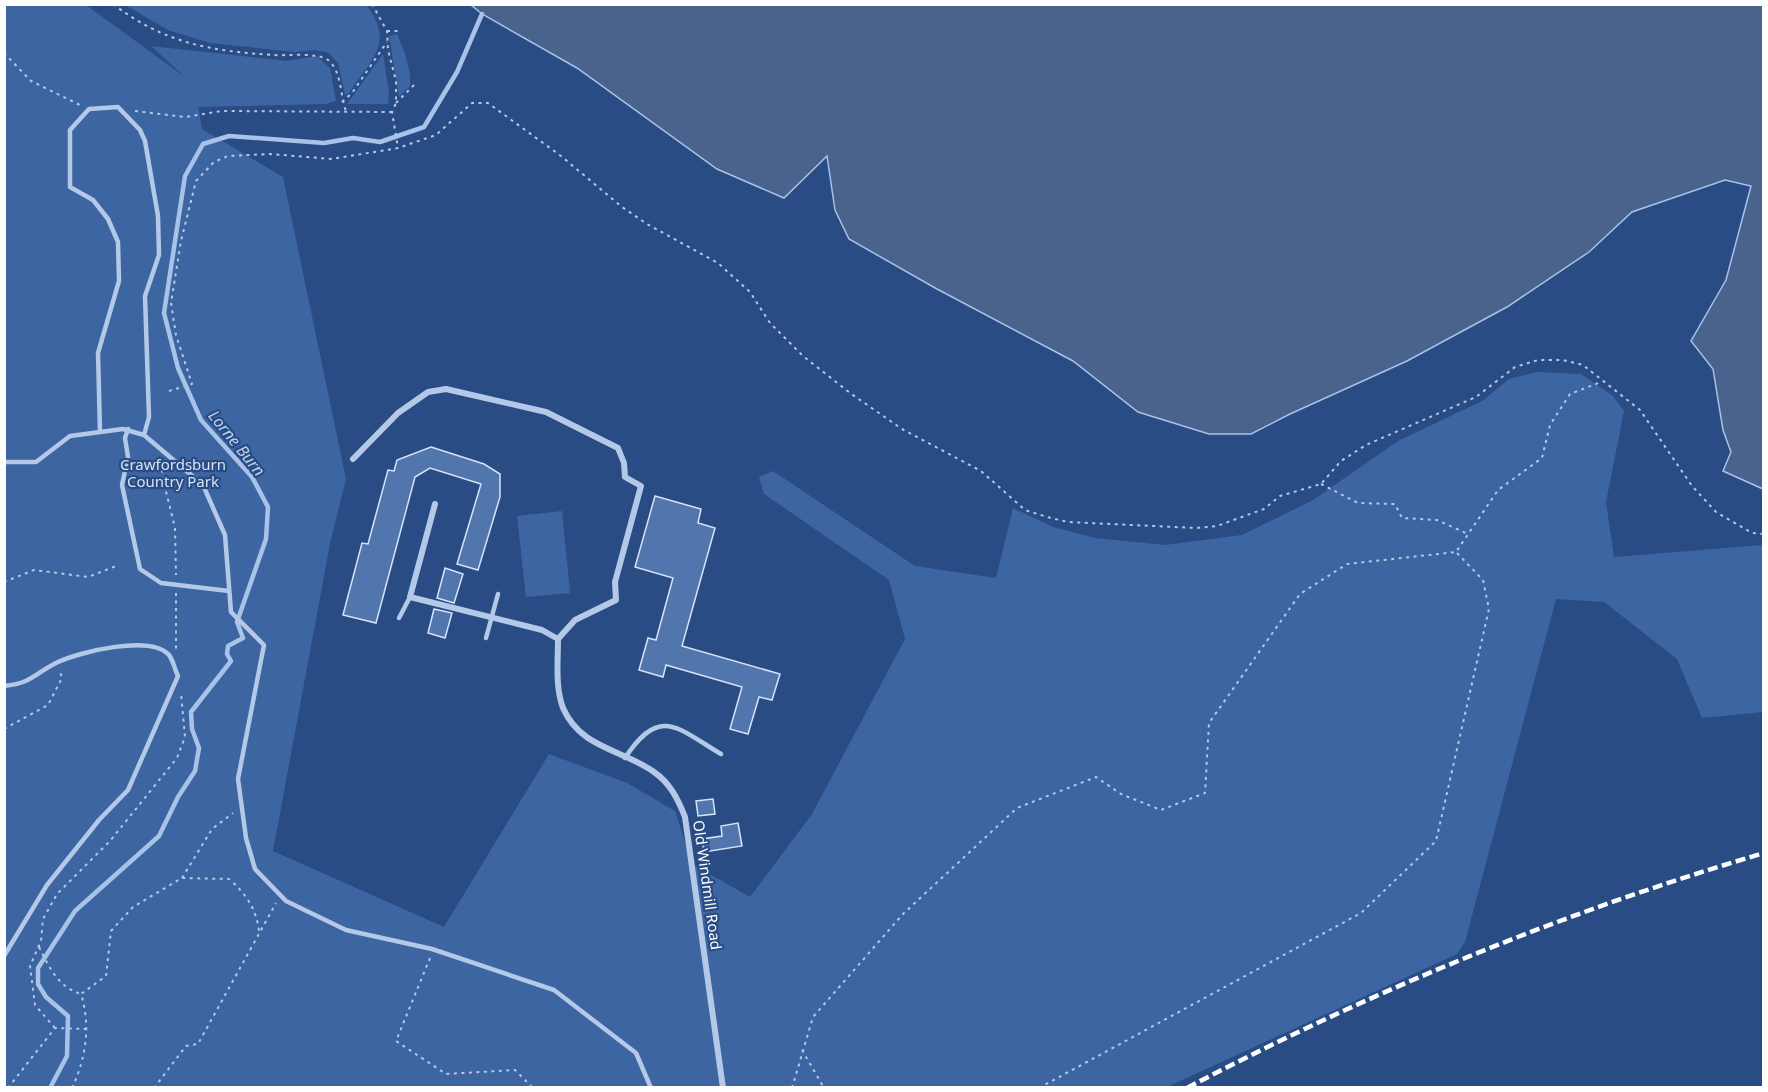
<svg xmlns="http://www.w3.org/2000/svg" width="1768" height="1092" font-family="'Noto Sans',sans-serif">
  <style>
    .green { fill: #3d65a2 }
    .water { fill: #4a638c; stroke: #a8c2e8; stroke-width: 1.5 }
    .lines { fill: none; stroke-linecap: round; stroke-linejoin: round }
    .stream { stroke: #a8c2e8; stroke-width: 4.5 }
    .building { fill: #5175ad; stroke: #d7e3f6; stroke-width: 1.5 }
    .path { stroke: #b4c8e7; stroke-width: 2; stroke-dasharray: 3 4.5; stroke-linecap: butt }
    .lane { stroke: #b4c8e7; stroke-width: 4.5 }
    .street { stroke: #b4c8e7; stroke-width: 6 }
    .rail { stroke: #fff; stroke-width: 4.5; stroke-dasharray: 10 4.5; stroke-linecap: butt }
    .labels { text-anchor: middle; stroke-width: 4.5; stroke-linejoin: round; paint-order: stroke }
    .park-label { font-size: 15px; fill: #d7e3f6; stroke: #294c85 }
    .street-label { font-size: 15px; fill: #fff; stroke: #294c85 }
    .water-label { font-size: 16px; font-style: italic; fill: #bfd2ef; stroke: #294c85 }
  </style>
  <rect width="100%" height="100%" fill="#294c85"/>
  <path class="green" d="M 5,5 L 86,5 L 185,77 L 151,46 L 287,61 L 317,56 L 330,68 L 336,101 L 326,104 L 199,107 L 198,104 L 202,129 L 283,177 L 346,479 L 330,544 L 273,851 L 444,927 L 549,754 L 627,783 L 675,811 L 692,864 L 750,897 L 812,814 L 905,639 L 889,580 L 764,494 L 759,477 L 773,471 L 915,566 L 996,578 L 1013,508 L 1053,527 L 1095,538 L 1165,545 L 1242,535 L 1313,500 L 1398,441 L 1482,401 L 1509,379 L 1537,372 L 1581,374 L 1613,396 L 1624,411 L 1606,502 L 1614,557 L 1763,545 L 1763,712 L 1702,718 L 1677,659 L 1604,602 L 1556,599 L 1465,942 L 1457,954 L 1167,1087 L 5,1088 Z
    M 125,5 L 366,5 C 396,43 371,59 349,93 L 345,95 L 338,63 L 329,53 L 315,50 L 295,52 L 210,43 L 168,30 Z
    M 397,34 L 405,53 L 410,74 L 410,86 L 399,97 L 389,36 Z
    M 383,54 L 389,93 L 388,104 L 347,104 Z
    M 562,511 L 570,593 L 526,597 L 517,516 Z"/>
  <path class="water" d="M 471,5 L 1763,5 L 1763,489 L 1723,471 L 1731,452 L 1723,430 L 1713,369 L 1691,341 L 1726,280 L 1751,186 L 1725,180 L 1632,212 L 1589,252 L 1507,307 L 1407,361 L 1290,414 L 1251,434 L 1209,434 L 1138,412 L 1073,361 L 937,289 L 849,239 L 835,210 L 827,156 L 784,198 L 717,169 L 577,68 L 482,14 Z"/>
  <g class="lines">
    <path class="stream" d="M 50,1088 L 67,1056 L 68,1016 L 46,997 L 38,984 L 38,968 L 75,911 L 159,836 L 178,797 L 195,771 L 199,748 L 192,729 L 191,712 L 231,661 L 227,654 L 228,646 L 243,638 L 237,622 L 266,539 L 268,507 L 252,477 L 201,420 L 178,368 L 164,313 L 185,176 L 203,144 L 229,136 L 324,143 L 353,138 L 380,142 L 424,127 L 457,72 L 482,14"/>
  </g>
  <path class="building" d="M 431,447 L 484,464 L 500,474 L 500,497 L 478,570 L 457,564 L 481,484 L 430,468 L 415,477 L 376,623 L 343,615 L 362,543 L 368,544 L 388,470 L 394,471 L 397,460 Z
    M 655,496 L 701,509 L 698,523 L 715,528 L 682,646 L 780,674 L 772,700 L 759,697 L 748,734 L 730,729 L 742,687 L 666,665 L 663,677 L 639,670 L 648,638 L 656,640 L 673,578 L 635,567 Z
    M 445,568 L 463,574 L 454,603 L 437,598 Z
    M 434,609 L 452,613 L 445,638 L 428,633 Z
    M 713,799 L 715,814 L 698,816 L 696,801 Z
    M 738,823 L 742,846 L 704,852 L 702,839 L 722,836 L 721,826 Z"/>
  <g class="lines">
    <path class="path" d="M 113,4 C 164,43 210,51 273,55 C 287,56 317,52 328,60 C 342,71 340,96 346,111
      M 372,4 L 387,31 L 388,50 L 396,81 L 396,103 L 392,112 L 398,148
      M 387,31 L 398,31
      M 4,53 L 31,81 L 80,105
      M 342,102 L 352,93 L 387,42
      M 396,103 L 417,82
      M 135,111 L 185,117 L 222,111 L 392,112
      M 169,391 L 192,384 L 176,335 L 171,303 L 181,241 L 196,181 L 214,162 L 228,156 L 270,154 L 332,159 L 398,148 L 436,135 L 472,103 L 488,103 L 561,156 L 622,207 L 647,224 L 718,263 L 750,292 L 770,323 L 803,356 L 850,393 L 902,429 L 981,471 L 1025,510 L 1047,517 L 1068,522 L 1196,528 L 1217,526 L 1264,509 L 1280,496 L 1321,484 L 1341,461 L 1366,445 L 1476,397 L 1515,367 L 1538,360 L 1563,360 L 1583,365 L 1640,410 L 1692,486 L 1716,512 L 1752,533 L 1764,534
      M 162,462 L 162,475 L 175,528 L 176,575
      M 1321,484 L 1358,503 L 1395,504 L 1402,518 L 1437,520 L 1468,534
      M 4,582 L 34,570 L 88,577 L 116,566
      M 176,593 L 176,650
      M 4,729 L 48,705 L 62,678 L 60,671
      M 182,878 L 212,829 L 233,813
      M 39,947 C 49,967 58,987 81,994
      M 430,958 L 396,1041 L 446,1074 L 515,1070 L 533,1088
      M 55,1028 L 35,1005 L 30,966 L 41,941 L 43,919 L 57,894 L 110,841 L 177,758 L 185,737 L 181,693
      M 802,1050 L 824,1088
      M 8,1088 L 55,1028 L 87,1029
      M 72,1088 C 86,1058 91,1026 81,994 L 106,976 L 111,931 L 133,907 L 182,878 L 229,879 C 246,894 256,908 259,931
      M 154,1088 L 186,1046 L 198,1044 L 276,903
      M 792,1088 L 813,1017 L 903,914 L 1017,808 L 1096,777 L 1121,794 L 1161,810 L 1205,793 L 1209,723 L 1300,594 L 1347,564 L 1456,552 L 1498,490 L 1542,458 L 1550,425 L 1570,394 L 1601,382
      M 1039,1088 L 1361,913 L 1436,841 L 1489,609 L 1483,580 L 1456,552"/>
    <path class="lane" d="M 128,429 L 125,438 L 128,457 L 122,485 L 140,569 L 161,583 L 229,591
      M 100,432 L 98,353 L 119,281 L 118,242 L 108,219 L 93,200 L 70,187 L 70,130 L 89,109 L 118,107 L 140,130 L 145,141 L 158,216 L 159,255 L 145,296 L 149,417 L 144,435
      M 4,462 L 36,462 L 70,436 L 123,429 L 144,435 L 203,485 L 225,535 L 231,612 L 264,645 L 238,779 L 246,838 L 255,869 L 286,901 L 346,930 L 432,949 L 554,990 L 636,1053 L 651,1088
      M 399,618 L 410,597
      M 486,638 L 498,594
      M 4,686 C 33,683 35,673 58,662 C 80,652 151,634 169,655 C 173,660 175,670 178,676 L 128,790 L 99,820 L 47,885 L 4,956
      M 625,758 C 660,705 677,728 721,754"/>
    <path class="street" d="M 353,459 L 398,413 L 428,392 L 446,389 L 546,412 L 618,448 L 624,463 L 625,477 L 641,486 L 615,582 L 616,600 L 575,620 L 558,639 C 558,661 555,687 563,708 C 581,749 622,749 654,772 C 670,783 678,799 685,817 L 723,1088
      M 435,504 L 410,597 L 542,630 L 558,639"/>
    <path class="rail" d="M 1187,1088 C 1371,991 1564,912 1764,853"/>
  </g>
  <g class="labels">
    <g class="park-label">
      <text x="173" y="470">Crawfordsburn<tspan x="173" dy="17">Country Park</tspan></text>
    </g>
    <g class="street-label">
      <text transform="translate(707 885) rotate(82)" y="5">Old Windmill Road</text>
    </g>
    <g class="water-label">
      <text transform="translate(237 443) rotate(51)" y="6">Lorne Burn</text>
    </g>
  </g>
  <rect width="1768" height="1092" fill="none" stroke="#ffffff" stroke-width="12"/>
</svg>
